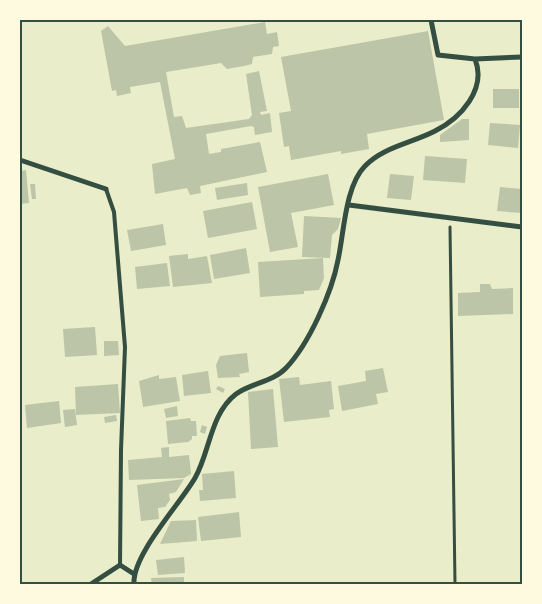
<svg xmlns="http://www.w3.org/2000/svg" width="542" height="604" font-family="'PT Sans',sans-serif">
  <style>
    .building { fill: #bcc5a7 }
    .lines { fill: none; stroke-linecap: round; stroke-linejoin: round }
    .path { stroke: #344e41; stroke-width: 3 }
    .service { stroke: #344e41; stroke-width: 4 }
    .minor { stroke: #344e41; stroke-width: 5 }
    .neatline { fill: none; stroke: #344e41; stroke-width: 2 }
  </style>
  <rect width="100%" height="100%" fill="#e9edc9"/>
  <path class="building" d="M 265,22 L 267,34 L 277,32 L 279,46 L 273,47 L 272,54 L 253,57 L 252,64 L 244,66 L 227,69 L 221,63 L 166,72 L 174,117 L 182,116 L 186,128 L 249,119 L 252,115 L 246,74 L 259,71 L 267,111 L 260,112 L 261,115 L 270,113 L 272,132 L 255,135 L 254,127 L 251,126 L 206,134 L 209,154 L 221,152 L 221,149 L 260,142 L 267,172 L 200,186 L 201,193 L 190,195 L 187,188 L 155,194 L 152,164 L 175,159 L 160,82 L 130,87 L 131,93 L 117,96 L 116,90 L 112,91 L 101,31 L 108,26 L 125,46 Z
    M 428,31 L 444,120 L 367,134 L 369,149 L 341,154 L 341,151 L 291,160 L 289,146 L 284,147 L 279,113 L 291,111 L 281,57 Z
    M 493,89 L 519,89 L 519,108 L 493,108 Z
    M 462,119 L 469,119 L 469,140 L 440,142 L 440,135 Z
    M 490,123 L 520,125 L 518,148 L 488,145 Z
    M 425,156 L 467,159 L 465,183 L 423,180 Z
    M 26,170 L 29,203 L 20,204 L 20,171 Z
    M 328,174 L 334,205 L 291,213 L 298,247 L 270,252 L 258,187 Z
    M 390,174 L 414,176 L 411,200 L 387,198 Z
    M 247,183 L 248,195 L 217,200 L 215,188 Z
    M 30,184 L 35,184 L 36,199 L 32,199 Z
    M 500,187 L 522,189 L 522,213 L 497,211 Z
    M 252,202 L 257,229 L 208,238 L 203,211 Z
    M 304,216 L 341,218 L 338,229 L 332,235 L 330,258 L 302,257 Z
    M 163,224 L 166,245 L 131,251 L 127,230 Z
    M 246,248 L 250,273 L 214,279 L 210,255 Z
    M 188,254 L 188,259 L 207,256 L 212,283 L 173,287 L 169,256 Z
    M 323,258 L 324,278 L 319,290 L 304,291 L 304,294 L 260,297 L 258,262 Z
    M 167,263 L 170,286 L 137,289 L 135,267 Z
    M 480,284 L 490,284 L 492,289 L 513,288 L 513,314 L 458,316 L 458,293 L 480,292 Z
    M 95,327 L 97,355 L 65,357 L 63,329 Z
    M 104,341 L 118,341 L 119,355 L 104,356 Z
    M 247,353 L 249,372 L 239,374 L 240,377 L 218,378 L 216,365 L 220,356 Z
    M 383,368 L 388,392 L 376,394 L 378,404 L 342,411 L 338,386 L 366,381 L 365,371 Z
    M 208,371 L 211,393 L 184,396 L 182,375 Z
    M 159,375 L 159,379 L 176,377 L 180,401 L 143,407 L 139,381 Z
    M 299,377 L 300,385 L 331,381 L 334,409 L 329,410 L 330,417 L 284,422 L 279,379 Z
    M 118,384 L 120,413 L 76,415 L 75,387 Z
    M 218,386 L 225,389 L 223,393 L 216,389 Z
    M 273,389 L 278,447 L 251,449 L 248,392 Z
    M 59,401 L 61,423 L 27,428 L 25,405 Z
    M 177,406 L 178,416 L 166,418 L 164,409 Z
    M 75,409 L 77,425 L 65,427 L 63,410 Z
    M 116,415 L 117,421 L 105,423 L 104,417 Z
    M 190,418 L 191,421 L 196,421 L 197,436 L 192,436 L 192,439 L 188,442 L 168,444 L 166,421 Z
    M 202,425 L 207,427 L 205,434 L 200,432 Z
    M 169,447 L 169,457 L 189,455 L 191,474 L 184,478 L 129,480 L 128,460 L 162,457 L 161,448 Z
    M 234,471 L 236,498 L 200,501 L 199,490 L 203,490 L 202,474 Z
    M 184,479 L 176,492 L 169,494 L 170,500 L 165,507 L 158,508 L 159,519 L 141,521 L 137,485 Z
    M 239,512 L 241,537 L 201,541 L 198,517 Z
    M 196,520 L 197,541 L 160,544 L 171,521 Z
    M 184,557 L 185,573 L 158,575 L 156,560 Z
    M 184,577 L 184,584 L 152,584 L 151,578 Z"/>
  <g class="lines">
    <path class="path" d="M 450,227 L 455,584"/>
    <path class="service" d="M 106,189 L 114,212 L 125,347 L 121,450 L 120,565"/>
    <path class="minor" d="M 431,20 L 438,55 L 475,59 L 522,57
      M 20,160 L 106,189
      M 349,205 L 522,227
      M 91,584 L 120,565 L 134,574
      M 134,584 C 132,555 180,504 195,478 C 210,452 210,414 236,394 C 251,383 273,382 286,368 C 309,344 332,292 338,260 C 344,233 345,186 365,166 C 383,147 412,143 435,131 C 461,118 487,89 475,59"/>
  </g>
  <rect width="542" height="604" fill="none" stroke="#fefae0" stroke-width="42"/>
  <rect x="21" y="21" width="500" height="562" class="neatline"/>
</svg>
